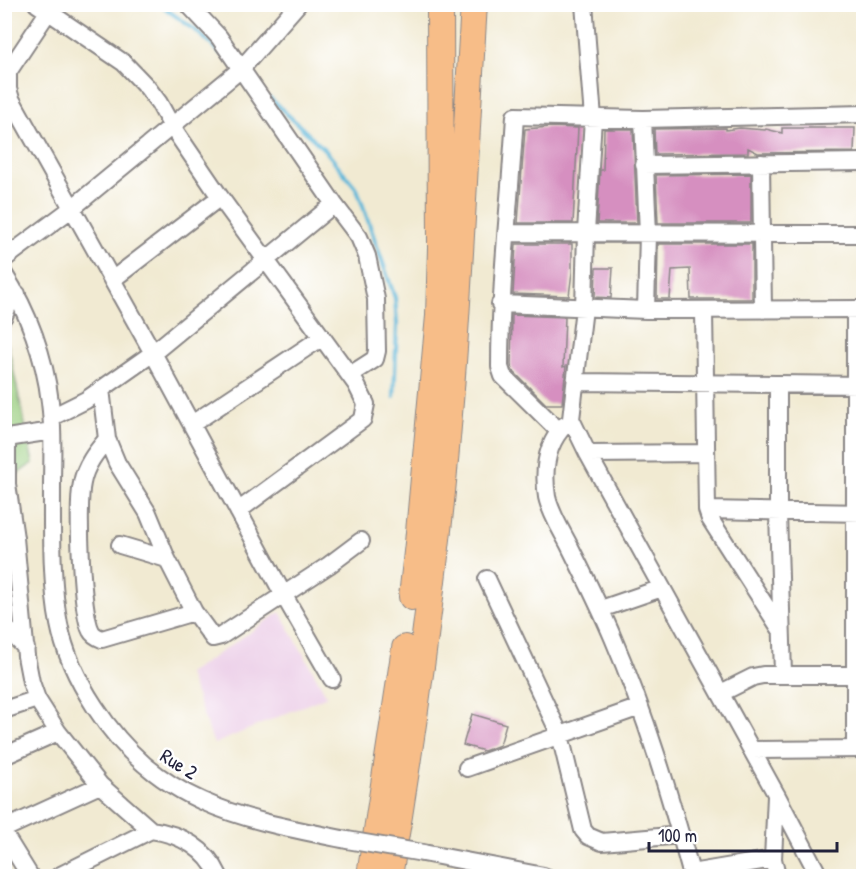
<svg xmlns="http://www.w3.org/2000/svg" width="868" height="881" font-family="'Patrick Hand',sans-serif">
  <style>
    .built { fill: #edd1e9 }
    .green { fill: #9ace7f; stroke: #5e785d; stroke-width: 1.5 }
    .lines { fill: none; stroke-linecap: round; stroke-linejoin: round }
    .stream { stroke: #5bb7d9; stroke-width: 4 }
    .building { fill: #d68fc0 }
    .minor-casing { stroke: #8a8686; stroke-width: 20 }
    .highway-casing { stroke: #8a8686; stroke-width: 28 }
    .minor { stroke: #fff; stroke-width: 16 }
    .highway { stroke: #f7bd88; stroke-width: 26 }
    .minor-bridge-casing { stroke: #8a8686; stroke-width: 20; stroke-linecap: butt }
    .minor-bridge { stroke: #fff; stroke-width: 16 }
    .labels { text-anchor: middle; stroke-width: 5; stroke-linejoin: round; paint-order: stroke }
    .street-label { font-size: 20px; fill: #22223b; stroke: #fff }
  </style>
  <rect width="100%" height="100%" fill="#fff"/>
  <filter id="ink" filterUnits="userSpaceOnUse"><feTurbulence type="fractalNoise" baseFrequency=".0167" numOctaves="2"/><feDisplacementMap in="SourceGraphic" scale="12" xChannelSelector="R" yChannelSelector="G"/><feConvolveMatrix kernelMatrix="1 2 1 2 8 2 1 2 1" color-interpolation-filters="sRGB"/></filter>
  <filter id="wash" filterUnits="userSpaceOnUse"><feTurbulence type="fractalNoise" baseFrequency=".008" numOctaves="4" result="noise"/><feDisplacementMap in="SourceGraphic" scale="24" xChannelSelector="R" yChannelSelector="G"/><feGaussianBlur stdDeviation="1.35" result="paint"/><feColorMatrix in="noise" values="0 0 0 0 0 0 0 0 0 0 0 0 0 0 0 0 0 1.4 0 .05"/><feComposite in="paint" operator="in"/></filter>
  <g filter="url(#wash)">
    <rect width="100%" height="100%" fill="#f1ead2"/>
    <path class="built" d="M 280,612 L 327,696 L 214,744 L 188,674 Z"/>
    <path class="green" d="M 5,342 L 8,345 L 33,463 L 16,475 L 5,516 Z"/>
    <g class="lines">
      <path class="stream" d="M 159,4 L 195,30 L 222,54
        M 270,98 L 325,150 L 357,189 L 395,298 L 397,324 L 394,397"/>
    </g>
    <g id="blocks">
      <path class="building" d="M 551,127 L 578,128 L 573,223 L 518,223 L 525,129 Z
        M 726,128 L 726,130 L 740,128 L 765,130 L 766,129 L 782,133 L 782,128 L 855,128 L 854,152 L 758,153 L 748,148 L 748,153 L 655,154 L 654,129 Z
        M 604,129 L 633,129 L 637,223 L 597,223 L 600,170 L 603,170 Z
        M 751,174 L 751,223 L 658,223 L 656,175 Z
        M 516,244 L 572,244 L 572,272 L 569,296 L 513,294 Z
        M 658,244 L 752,244 L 752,299 L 691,299 L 690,269 L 672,270 L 670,299 L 657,299 Z
        M 596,268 L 613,268 L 611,298 L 595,297 Z
        M 512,315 L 565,317 L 563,367 L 566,366 L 562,404 L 546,404 L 512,370 L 511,365 Z
        M 472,714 L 506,724 L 500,745 L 484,751 L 463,745 Z"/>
    </g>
  </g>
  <g filter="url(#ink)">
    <use href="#blocks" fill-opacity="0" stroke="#8a8686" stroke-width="1.5"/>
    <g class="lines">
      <defs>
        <path id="minor" d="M 37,4 L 124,63 L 147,87 L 159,103 L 171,125 L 220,197 L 356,384 L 366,404 L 363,419 L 238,511
          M 188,4 L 219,37 L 334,204 L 359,237 L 367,256 L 376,299 L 377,351 L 375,359 L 350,375
          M 584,4 L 593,118 L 586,232 L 584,308 L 571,419 L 588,454 L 776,794 L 819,876
          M 4,69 L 8,72 L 8,89 L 11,99 L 153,353 L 283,594 L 332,679
          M 8,72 L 48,12
          M 643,119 L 648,234 L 646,310
          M 761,163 L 763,310
          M 644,165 L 864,162
          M 507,233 L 864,234
          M 4,259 L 71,209 L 241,69 L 298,4
          M 4,274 C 28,311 45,358 50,402 C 54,430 52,459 52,488 C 52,529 51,584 59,624 C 65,655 78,681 95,707 C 158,805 242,819 347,840
          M 112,280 L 220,197
          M 500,304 L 646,310 L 864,309
          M 855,309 L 855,749
          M 704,311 L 707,510 L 710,519 L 781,630
          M 4,316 L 8,306 L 17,294
          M 576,382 L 864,385
          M 778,384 L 778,513 L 783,674
          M 101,389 L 107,439 L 117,463 L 148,513 L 167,559 L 194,612 L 213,638 L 221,636 L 329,565 L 361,541
          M 52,417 L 86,400 L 153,353 L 334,204
          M 192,424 L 321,338
          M 565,425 C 546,444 543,471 547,497 C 551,515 562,531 570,547 C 585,577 600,607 613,638 C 646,715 670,796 692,876
          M 559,431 L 503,376 L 500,367 C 500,283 510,200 515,116 L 643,119 L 864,114
          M 107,439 C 96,452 85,466 82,483 C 77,505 81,613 91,631 C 93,635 97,637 102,639 L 194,612
          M 588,454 L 706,453
          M 707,510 L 864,513
          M 120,545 L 167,559
          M 487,579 L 560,735 L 583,830 L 588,836 L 602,842 L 681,835
          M 601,609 L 662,588
          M 4,626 L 26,648
          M 721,693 L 753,677 L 763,675 L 864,675
          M 37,699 L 31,682 L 26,656 L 15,538 L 7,484 L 7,438 L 52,431
          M 4,710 L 37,699 L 58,732
          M 752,750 L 864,749
          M 4,756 L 58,732 L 100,785 L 151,830
          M 467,768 L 640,707
          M 4,829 L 100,785
          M 4,834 L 30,876
          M 423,853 L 544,876
          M 773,859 L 777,876
          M 691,873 L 773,859 L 776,796
          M 59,876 L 151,830 C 181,834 207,849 219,876"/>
        <path id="highway" d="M 412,597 L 418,543 L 439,316 L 441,248 L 440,4
          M 370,876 L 405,648
          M 389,876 C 408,765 424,652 437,539 C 457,362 463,183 474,4"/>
      </defs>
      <use href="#minor" class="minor-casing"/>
      <use href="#highway" class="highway-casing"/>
      <use href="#minor" class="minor"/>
      <use href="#highway" class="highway"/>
      <defs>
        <path id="minor-bridge" d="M 347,840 L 423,853"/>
      </defs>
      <use href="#minor-bridge" class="minor-bridge-casing"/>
      <use href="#minor-bridge" class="minor-bridge"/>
    </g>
  </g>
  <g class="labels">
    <g class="street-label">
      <text transform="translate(179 764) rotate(32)" y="7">Rue 2</text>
    </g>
  </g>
  <rect width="868" height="881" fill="none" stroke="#fff" stroke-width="24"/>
  <path d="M649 842v9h188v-9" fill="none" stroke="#22223b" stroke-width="3"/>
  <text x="658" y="842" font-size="18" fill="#22223b" stroke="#ffffff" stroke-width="4.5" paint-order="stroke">100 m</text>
</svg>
